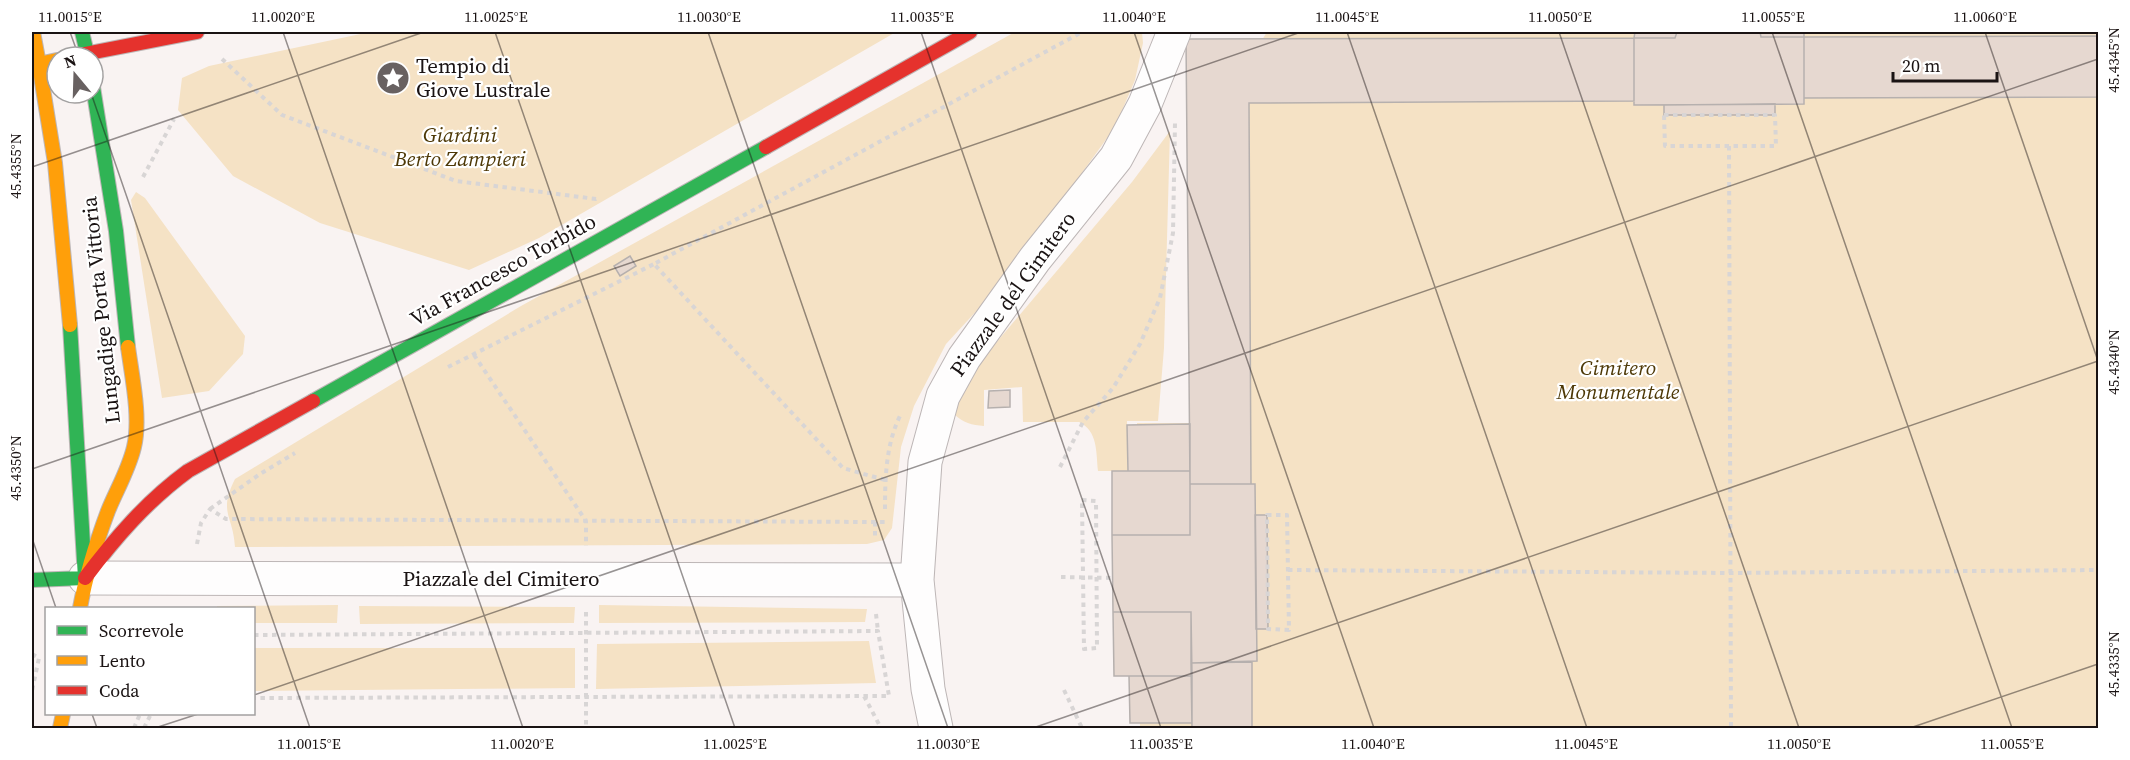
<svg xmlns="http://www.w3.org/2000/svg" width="2130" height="760" font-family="'Source Serif 4',serif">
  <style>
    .green { fill: #f5e2c5 }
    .building { fill: #e6d8d0; stroke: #b6b0ae; stroke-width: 1.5 }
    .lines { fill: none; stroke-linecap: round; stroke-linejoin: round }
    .street-casing { stroke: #bdb6b6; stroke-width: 35 }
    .fast-casing { stroke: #bdb6b6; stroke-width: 16 }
    .slow-casing { stroke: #bdb6b6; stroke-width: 16 }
    .jam-casing { stroke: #bdb6b6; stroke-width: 16 }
    .path { stroke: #d8d5d5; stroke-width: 4; stroke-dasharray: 4.5 4.5; stroke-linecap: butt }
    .street { stroke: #fefdfd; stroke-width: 33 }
    .fast { stroke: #30b455; stroke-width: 14 }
    .slow { stroke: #ff9f0a; stroke-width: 14 }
    .jam { stroke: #e5322d; stroke-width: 14 }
    .ticks { fill: none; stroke: #1a1313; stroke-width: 1.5; stroke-opacity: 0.45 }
    .labels { text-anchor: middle; stroke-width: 4.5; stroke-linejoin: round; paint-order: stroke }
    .poi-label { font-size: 21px; fill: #1a1313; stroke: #fff; text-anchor: start }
    .park-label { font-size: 21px; font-style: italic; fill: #4d3806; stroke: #fff }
    .street-label { font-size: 21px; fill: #1a1313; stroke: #fff }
    .neatline { fill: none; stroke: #1a1313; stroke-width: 2 }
    .ticks-label { font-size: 15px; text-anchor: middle; fill: #1a1313 }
  </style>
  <rect width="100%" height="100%" fill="#f9f3f2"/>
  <path class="green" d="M 370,32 L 896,32 L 539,238 L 469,270 L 320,223 L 233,176 L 178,110 L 182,78 L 209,66 Z
    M 1015,32 L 1142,32 L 1143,43 L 1135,80 L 1115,127 L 1005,280 L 946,344 L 914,406 L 901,447 L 892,528 L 884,540 L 867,544 L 235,547 C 233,514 218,513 235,479 L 521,306 Z
    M 1267,32 L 2098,32 L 2098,728 L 1140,728 L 1137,423 L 1195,423 L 1197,44 L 1262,40 Z
    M 1170,131 L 1164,348 L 1158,421 L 1127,421 L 1128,471 L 1098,471 C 1096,452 1098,431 1079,422 L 1023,422 L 1022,387 L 984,390 L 984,426 C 972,425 963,423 954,414 L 957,389 L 1132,182 Z
    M 136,192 L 145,198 L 245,336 L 243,354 L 209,391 L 162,398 L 131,200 Z
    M 338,605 L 337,623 L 254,623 L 254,608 L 217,608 L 217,606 Z
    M 599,605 L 867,609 L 865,622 L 599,623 Z
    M 359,606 L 575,607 L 574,623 L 360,624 Z
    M 869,641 L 876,683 L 596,689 L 597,644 Z
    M 254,648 L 575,648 L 575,688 L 254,691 Z"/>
  <path class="building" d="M 1635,32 L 1677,32 L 1675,38 L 1634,38 Z
    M 1677,32 L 1760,32 L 1761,37 L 1804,37 L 1804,104 L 1634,105 L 1634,38 L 1675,38 Z
    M 1760,32 L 1804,32 L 1804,37 L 1761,37 Z
    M 2098,36 L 2098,97 L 1804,98 L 1804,37 Z
    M 1634,38 L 1634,101 L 1249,103 L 1251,484 L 1190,484 L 1186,39 Z
    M 1775,104 L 1775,115 L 1664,115 L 1664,105 Z
    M 630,256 L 636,266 L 620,276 L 614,266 Z
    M 1010,390 L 1010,407 L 988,408 L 989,391 Z
    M 1190,424 L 1190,471 L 1128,471 L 1127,425 Z
    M 1112,471 L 1190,471 L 1190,535 L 1112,535 Z
    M 1190,484 L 1255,484 L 1257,661 L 1191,663 L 1191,612 L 1113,612 L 1112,535 L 1190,535 Z
    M 1255,515 L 1267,515 L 1268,629 L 1256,629 Z
    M 1113,612 L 1191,612 L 1192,676 L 1114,676 Z
    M 1252,662 L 1252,728 L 1192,728 L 1191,663 Z
    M 1129,676 L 1192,676 L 1192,723 L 1130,723 Z"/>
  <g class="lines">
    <defs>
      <path id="street" d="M 85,578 L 917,580
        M 936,728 L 928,689 L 917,580 L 925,462 L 943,396 L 964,358 L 1035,259 L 1116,158 L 1145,104 L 1174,32"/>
      <path id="fast" d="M 82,32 L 87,53
        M 93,87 L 116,231 L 128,347
        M 70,325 L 85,578
        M 313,401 L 766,147
        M 32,580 L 85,578"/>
      <path id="slow" d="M 33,32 L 39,64
        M 57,60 L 39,64 L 55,163 L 70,325
        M 80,608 C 86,575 96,543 108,511 C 116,491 129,469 134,447 C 141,418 132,377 128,347
        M 60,728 L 63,714"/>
      <path id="jam" d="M 69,57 L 197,32
        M 766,147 L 970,32
        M 85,578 C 115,538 147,501 188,471 L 313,401"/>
    </defs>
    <use href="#street" class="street-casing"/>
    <use href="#fast" class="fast-casing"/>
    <use href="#slow" class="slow-casing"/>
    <use href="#jam" class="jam-casing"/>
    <path class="path" d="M 222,59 L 282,115 L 456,181 L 596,199 L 599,198
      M 1664,115 L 1775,115 L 1776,146 L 1665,146 Z
      M 1729,146 L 1731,728
      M 143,177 L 174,119
      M 474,355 L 586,521 L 586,546
      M 448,367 L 654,264
      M 1060,467 L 1083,422 L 1113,388 L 1140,344 L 1160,298 L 1173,233 L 1175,123
      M 885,480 L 843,468 L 654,264 L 1082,32
      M 1082,500 L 1096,501 L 1097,648 L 1084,649 Z
      M 210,509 L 260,474 L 295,453
      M 885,509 C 885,477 886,443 901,414
      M 1267,515 L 1287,515 L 1289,630 L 1268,629 Z
      M 875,522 L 875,539
      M 197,544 L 201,523 L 210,509 L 226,519 L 875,522 L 885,522 L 885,519
      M 1288,570 L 1731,573 L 2098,570
      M 1061,577 L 1113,578
      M 586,612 L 586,728
      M 876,614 L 878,631
      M 254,635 L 878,631 L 889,696 L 254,698
      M 32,654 L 39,658 L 32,691
      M 1064,690 L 1082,728
      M 864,696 L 881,728
      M 134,728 L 140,714
      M 144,728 L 151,714"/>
    <use href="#street" class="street"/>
    <use href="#fast" class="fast"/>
    <use href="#slow" class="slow"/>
    <use href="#jam" class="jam"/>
  </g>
  <path class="ticks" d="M 70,32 L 79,57M 283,32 L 523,728M 495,32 L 735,728M 708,32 L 948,728M 921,32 L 1161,728M 1134,32 L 1374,728M 1347,32 L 1587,728M 1559,32 L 1799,728M 1772,32 L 2012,728M 1985,32 L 2098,361M 91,93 L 310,728M 32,167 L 424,32M 32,469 L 1301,32M 32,538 L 56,608M 254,695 L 2098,59M 92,714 L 97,728M 155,728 L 198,714M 1033,728 L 2098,361M 1910,728 L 2098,664"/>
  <defs>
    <symbol id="sight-disc" viewBox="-11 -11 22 22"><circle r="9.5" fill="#686161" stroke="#fff"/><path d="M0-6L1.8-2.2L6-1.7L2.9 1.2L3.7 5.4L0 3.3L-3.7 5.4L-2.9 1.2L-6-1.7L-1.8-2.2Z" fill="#fff"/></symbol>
  </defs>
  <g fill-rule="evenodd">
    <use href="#sight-disc" x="374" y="59" width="38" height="38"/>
  </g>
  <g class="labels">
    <g class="poi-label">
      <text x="416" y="73">Tempio di<tspan x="416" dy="24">Giove Lustrale</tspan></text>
    </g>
    <g class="park-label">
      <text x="460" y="142">Giardini<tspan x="460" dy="24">Berto Zampieri</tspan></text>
      <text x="1618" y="375">Cimitero<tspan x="1618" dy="24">Monumentale</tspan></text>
    </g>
    <g class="street-label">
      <text transform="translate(503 270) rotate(-29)" y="7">Via Francesco Torbido</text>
      <text transform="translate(1013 294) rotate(-54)" y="7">Piazzale del Cimitero</text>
      <text transform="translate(101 310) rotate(-96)" y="7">Lungadige Porta Vittoria</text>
      <text x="501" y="586">Piazzale del Cimitero</text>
    </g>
  </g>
  <rect width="2130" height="760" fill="none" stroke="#ffffff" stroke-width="66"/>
  <rect x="45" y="607" width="210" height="108" fill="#ffffff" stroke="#a3a1a1" stroke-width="1.5"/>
  <rect x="57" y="626" width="30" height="9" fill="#30b455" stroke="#a3a1a1" stroke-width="1.5"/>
  <text x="99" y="637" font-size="18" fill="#1a1313">Scorrevole</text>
  <rect x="57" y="656" width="30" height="9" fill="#ff9f0a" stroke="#a3a1a1" stroke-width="1.5"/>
  <text x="99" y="667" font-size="18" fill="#1a1313">Lento</text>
  <rect x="57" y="686" width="30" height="9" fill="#e5322d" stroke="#a3a1a1" stroke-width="1.5"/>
  <text x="99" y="697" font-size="18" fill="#1a1313">Coda</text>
  <g transform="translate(75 75) rotate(341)"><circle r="28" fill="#ffffff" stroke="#a3a1a1" stroke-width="1.5"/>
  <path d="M0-4.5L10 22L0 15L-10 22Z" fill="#686161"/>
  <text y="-9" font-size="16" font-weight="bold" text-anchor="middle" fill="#1a1313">N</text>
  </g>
  <path d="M1893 72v9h104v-9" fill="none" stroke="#1a1313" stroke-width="3"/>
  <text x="1902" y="72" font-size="18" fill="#1a1313" stroke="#ffffff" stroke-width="4.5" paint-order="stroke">20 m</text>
  <rect x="33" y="33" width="2064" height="694" class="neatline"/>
  <g class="ticks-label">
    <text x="70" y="22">11.0015°E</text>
    <text x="283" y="22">11.0020°E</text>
    <text x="496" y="22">11.0025°E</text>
    <text x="709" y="22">11.0030°E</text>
    <text x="922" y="22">11.0035°E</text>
    <text x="1134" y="22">11.0040°E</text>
    <text x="1347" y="22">11.0045°E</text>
    <text x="1560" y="22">11.0050°E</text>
    <text x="1773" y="22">11.0055°E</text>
    <text x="1985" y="22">11.0060°E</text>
    <text transform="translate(2114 60) rotate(-90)" y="5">45.4345°N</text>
    <text transform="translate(16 166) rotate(-90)" y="5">45.4355°N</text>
    <text transform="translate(2114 362) rotate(-90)" y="5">45.4340°N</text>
    <text transform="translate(16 468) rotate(-90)" y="5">45.4350°N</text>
    <text transform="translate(2114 664) rotate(-90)" y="5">45.4335°N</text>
    <text x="309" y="749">11.0015°E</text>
    <text x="522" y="749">11.0020°E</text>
    <text x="735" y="749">11.0025°E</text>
    <text x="948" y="749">11.0030°E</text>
    <text x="1161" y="749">11.0035°E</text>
    <text x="1373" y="749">11.0040°E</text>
    <text x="1586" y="749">11.0045°E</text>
    <text x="1799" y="749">11.0050°E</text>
    <text x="2012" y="749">11.0055°E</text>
  </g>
</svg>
